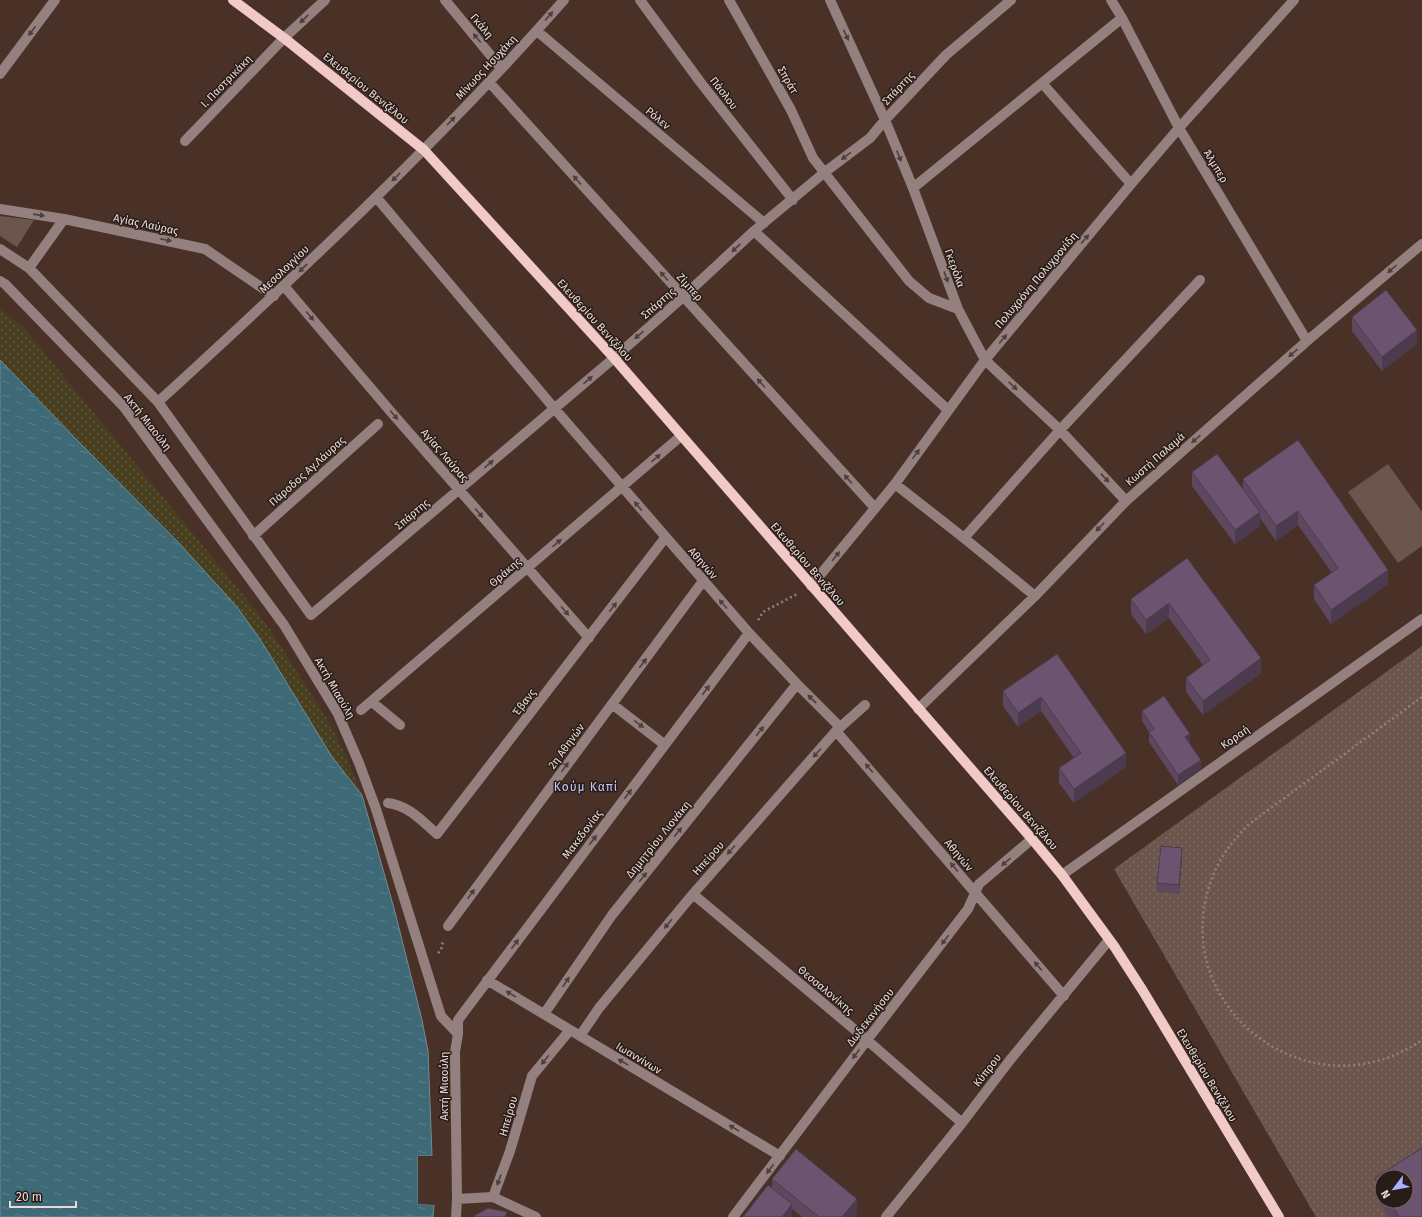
<svg xmlns="http://www.w3.org/2000/svg" width="1422" height="1217" font-family="'Fira Sans',sans-serif">
  <style>
    .green { fill: #6c554d }
    .sand { fill: url(#sand-dots) }
    .park { fill: url(#park-dots); fill-rule: evenodd }
    .water { fill: url(#water-ripples); stroke: #728c93 }
    .pier { fill: #493128 }
    .lines { fill: none; stroke-linecap: round; stroke-linejoin: round }
    .path { stroke: #958079; stroke-width: 2.5; stroke-dasharray: 2 3; stroke-linecap: butt }
    .minor { stroke: #94817f; stroke-width: 10 }
    .major { stroke: #f1c9c6; stroke-width: 10 }
    .wall { fill: #5d4860; fill-rule: evenodd }
    .shaded-wall { fill: #4c3b4e }
    .building { fill: #6c5470; stroke: #4c3b4e }
    .oneway { fill: #4d3f3c }
    .labels { text-anchor: middle; stroke-width: 3; stroke-linejoin: round; paint-order: stroke }
    .street-label { font-size: 11px; fill: #eadad4; stroke: #271c18 }
    .neighbourhood-label { font-size: 12px; letter-spacing: 1px; fill: #c1c6ff; stroke: #271c18 }
  </style>
  <defs>
    <pattern id="sand-dots" width="8" height="8" patternUnits="userSpaceOnUse"><rect width="8" height="8" fill="#473f1f"/><path d="M2 2h.1M6 6h.1" fill="none" stroke="#625a3f" stroke-width="1.8" stroke-linecap="round"/></pattern>
    <pattern id="park-dots" width="8" height="8" patternUnits="userSpaceOnUse"><rect width="8" height="8" fill="#6c554d"/><path d="M2 2h.1M6 6h.1" fill="none" stroke="#816d66" stroke-width="1.8" stroke-linecap="round"/></pattern>
    <pattern id="water-ripples" width="26" height="14" patternUnits="userSpaceOnUse"><rect width="26" height="14" fill="#3e6a77"/><path d="M2 4q2-2 4 0t4 0M15 11q2-2 4 0t4 0" fill="none" stroke="#5a7f89"/></pattern>
  </defs>
  <rect width="100%" height="100%" fill="#493128"/>
  <path class="green" d="M 0,216 L 34,220 L 17,247 L 0,236 Z
    M 1388,464 L 1422,512 L 1422,546 L 1398,563 L 1348,492 Z"/>
  <path class="sand" d="M 0,309 L 24,328 L 254,608 L 271,631 L 332,727 L 345,754 L 362,795 L 332,757 L 260,639 L 237,607 L 180,544 L 75,438 L 0,360 Z"/>
  <path class="park" d="M 1422,646 L 1422,1217 L 1316,1217 L 1114,869 ZM 1382,1177 L 1406,1177 L 1406,1201 L 1382,1201 Z"/>
  <path class="water" d="M 0,360 L 75,438 L 180,544 L 237,607 L 260,639 L 332,757 L 362,795 L 395,912 L 422,1020 L 428,1051 L 432,1156 L 418,1156 L 418,1204 L 434,1205 L 433,1217 L 0,1217 Z"/>
  <path class="pier" d="M 418,1156 L 432,1156 L 432,1158 L 420,1158 L 420,1202 L 434,1203 L 434,1205 L 418,1204 Z"/>
  <g class="lines">
    <path class="path" d="M 758,620 L 763,612 L 797,594
      M 1422,697 L 1249,824 C 1235,838 1222,854 1214,873 C 1160,1002 1307,1119 1422,1040
      M 438,953 L 441,950 L 443,941"/>
    <path class="minor" d="M 445,0 L 501,68
      M 640,0 L 701,83 L 793,200
      M 729,0 L 791,110 L 813,158 L 909,281 L 929,298 L 958,309
      M 830,0 L 885,120 L 913,188 L 958,309 L 985,360 L 1060,430 L 1126,501
      M 1111,0 L 1122,18 L 1179,128 L 1307,341
      M 537,31 L 764,223
      M 0,74 L 55,0
      M 489,82 L 875,508
      M 1042,83 L 1131,184
      M 185,141 L 284,38 L 325,0
      M 913,188 L 1122,18
      M 376,197 L 554,408 L 749,633 L 797,684 L 840,727
      M 0,209 L 64,219 L 205,249 L 274,296
      M 754,231 L 948,410
      M 0,249 L 29,268 L 158,402 L 311,615 L 614,358 L 683,297 L 754,231 L 825,172 L 870,138 L 885,120 L 946,55 L 1011,0
      M 29,268 L 64,219
      M 0,281 L 5,284 L 124,407 L 284,625 L 338,714 L 359,763 L 376,809 L 441,1016 L 458,1034
      M 284,286 L 391,412 L 589,638
      M 158,402 C 298,274 438,143 564,0
      M 895,484 L 964,538 L 1035,596
      M 253,536 L 378,424
      M 964,538 L 1060,430 L 1200,280
      M 811,586 L 895,484 L 985,360 L 1131,184 L 1179,128 L 1294,0
      M 372,702 L 400,725
      M 612,704 L 665,745
      M 918,709 L 1035,596 L 1126,501 L 1307,341 L 1422,244
      M 361,710 L 681,436
      M 836,731 L 1064,996
      M 388,803 C 409,806 421,820 437,834 L 665,538
      M 1062,875 L 1422,619
      M 693,894 L 867,1040 L 962,1123
      M 448,926 L 703,581
      M 487,980 L 780,1156
      M 544,1014 L 612,915 L 797,684
      M 580,1036 L 599,1008 L 693,894 L 836,731 L 865,705
      M 493,1197 L 510,1151 L 532,1076 L 570,1030
      M 457,1199 L 493,1197 L 536,1217
      M 456,1217 L 457,1199 L 455,1052 L 458,1034 L 458,1020 L 749,633
      M 733,1217 L 867,1040 L 968,909 L 979,884 L 1032,839
      M 886,1217 L 962,1123 L 1010,1060 L 1109,940"/>
    <path class="major" d="M 233,0 L 284,38 L 424,150 L 614,358 L 1032,839 L 1062,875 L 1114,946 L 1143,991 L 1279,1217"/>
  </g>
  <path class="wall" d="M 1352,317 L 1417,344 L 1382,371 L 1352,331 Z
    M 1298,440 L 1388,584 L 1331,624 L 1314,599 L 1314,585 L 1332,573 L 1298,525 L 1276,541 L 1260,518 L 1260,526 L 1235,544 L 1192,486 L 1192,472 L 1243,488 L 1243,479 Z
    M 1187,558 L 1261,673 L 1203,715 L 1186,692 L 1186,678 L 1203,665 L 1169,618 L 1146,634 L 1131,614 L 1131,599 Z
    M 1057,654 L 1126,767 L 1074,803 L 1059,783 L 1059,768 L 1074,758 L 1041,711 L 1018,727 L 1003,706 L 1003,691 Z
    M 1142,711 L 1190,743 L 1201,769 L 1178,785 L 1149,742 L 1149,732 L 1142,721 Z
    M 1182,857 L 1179,894 L 1157,892 L 1157,883 Z
    M 1422,1148 L 1422,1217 L 1388,1217 L 1375,1196 L 1375,1178 ZM 1382,1177 L 1406,1177 L 1406,1201 L 1382,1201 Z
    M 772,1179 L 857,1213 L 854,1217 L 802,1217 L 792,1209 L 792,1217 L 772,1188 Z"/>
  <path class="shaded-wall" d="M 1417,330 L 1417,344 L 1382,371 L 1382,357 Z
    M 1298,511 L 1298,525 L 1276,541 L 1276,526 Z
    M 1260,512 L 1260,526 L 1235,544 L 1235,530 Z
    M 1388,570 L 1388,584 L 1331,624 L 1331,610 Z
    M 1169,603 L 1169,618 L 1146,634 L 1146,620 Z
    M 1261,658 L 1261,673 L 1203,715 L 1203,701 Z
    M 1041,697 L 1041,711 L 1018,727 L 1018,713 Z
    M 1190,734 L 1190,743 L 1185,737 Z
    M 1126,753 L 1126,767 L 1074,803 L 1074,789 Z
    M 1201,760 L 1201,769 L 1178,785 L 1178,775 Z
    M 1182,848 L 1182,857 L 1179,894 L 1179,885 Z
    M 857,1199 L 857,1213 L 854,1217 L 842,1217 Z
    M 792,1204 L 792,1217 L 782,1217 Z"/>
  <path class="building" d="M 1386,290 L 1417,330 L 1382,357 L 1352,317 Z
    M 1298,440 L 1388,570 L 1331,610 L 1314,585 L 1338,568 L 1298,511 L 1276,526 L 1243,479 Z
    M 1217,454 L 1260,512 L 1235,530 L 1192,472 Z
    M 1187,558 L 1261,658 L 1203,701 L 1186,678 L 1210,660 L 1169,603 L 1146,620 L 1131,599 Z
    M 1057,654 L 1126,753 L 1074,789 L 1059,768 L 1081,753 L 1041,697 L 1018,713 L 1003,691 Z
    M 1164,696 L 1190,734 L 1185,737 L 1201,760 L 1178,775 L 1149,732 L 1154,729 L 1142,711 Z
    M 1161,846 L 1182,848 L 1179,885 L 1157,883 Z
    M 1422,1148 L 1422,1217 L 1399,1217 L 1389,1201 L 1406,1201 L 1406,1177 L 1382,1177 L 1382,1190 L 1375,1178 Z
    M 796,1149 L 857,1199 L 842,1217 L 819,1217 L 772,1179 Z
    M 768,1185 L 792,1204 L 782,1217 L 743,1217 Z
    M 488,1208 L 507,1212 L 505,1217 L 474,1217 L 474,1216 Z"/>
  <defs><path id="oneway-solid" d="M-6-.8H1V-3.2L6.5 0L1 3.2V.8H-6Z"/></defs>
  <g class="oneway">
    <use href="#oneway-solid" transform="translate(549 16) rotate(-49)"/>
    <use href="#oneway-solid" transform="translate(304 19) rotate(137)"/>
    <use href="#oneway-solid" transform="translate(32 31) rotate(127)"/>
    <use href="#oneway-solid" transform="translate(846 35) rotate(65)"/>
    <use href="#oneway-solid" transform="translate(477 38) rotate(-130)"/>
    <use href="#oneway-solid" transform="translate(451 121) rotate(-46)"/>
    <use href="#oneway-solid" transform="translate(846 156) rotate(143)"/>
    <use href="#oneway-solid" transform="translate(899 156) rotate(68)"/>
    <use href="#oneway-solid" transform="translate(396 177) rotate(135)"/>
    <use href="#oneway-solid" transform="translate(577 180) rotate(-132)"/>
    <use href="#oneway-solid" transform="translate(39 215) rotate(8)"/>
    <use href="#oneway-solid" transform="translate(1085 239) rotate(-50)"/>
    <use href="#oneway-solid" transform="translate(166 240) rotate(12)"/>
    <use href="#oneway-solid" transform="translate(736 248) rotate(137)"/>
    <use href="#oneway-solid" transform="translate(303 268) rotate(136)"/>
    <use href="#oneway-solid" transform="translate(1392 269) rotate(140)"/>
    <use href="#oneway-solid" transform="translate(664 276) rotate(-132)"/>
    <use href="#oneway-solid" transform="translate(946 277) rotate(70)"/>
    <use href="#oneway-solid" transform="translate(310 316) rotate(50)"/>
    <use href="#oneway-solid" transform="translate(639 335) rotate(139)"/>
    <use href="#oneway-solid" transform="translate(1003 339) rotate(-50)"/>
    <use href="#oneway-solid" transform="translate(1293 353) rotate(139)"/>
    <use href="#oneway-solid" transform="translate(588 380) rotate(-40)"/>
    <use href="#oneway-solid" transform="translate(761 383) rotate(-132)"/>
    <use href="#oneway-solid" transform="translate(1013 386) rotate(43)"/>
    <use href="#oneway-solid" transform="translate(394 415) rotate(49)"/>
    <use href="#oneway-solid" transform="translate(1196 439) rotate(139)"/>
    <use href="#oneway-solid" transform="translate(916 454) rotate(-54)"/>
    <use href="#oneway-solid" transform="translate(656 458) rotate(-41)"/>
    <use href="#oneway-solid" transform="translate(489 464) rotate(-40)"/>
    <use href="#oneway-solid" transform="translate(1105 478) rotate(47)"/>
    <use href="#oneway-solid" transform="translate(848 479) rotate(-132)"/>
    <use href="#oneway-solid" transform="translate(638 506) rotate(-130)"/>
    <use href="#oneway-solid" transform="translate(479 513) rotate(49)"/>
    <use href="#oneway-solid" transform="translate(1100 527) rotate(134)"/>
    <use href="#oneway-solid" transform="translate(557 543) rotate(-41)"/>
    <use href="#oneway-solid" transform="translate(836 556) rotate(-51)"/>
    <use href="#oneway-solid" transform="translate(723 604) rotate(-131)"/>
    <use href="#oneway-solid" transform="translate(613 607) rotate(-52)"/>
    <use href="#oneway-solid" transform="translate(565 611) rotate(49)"/>
    <use href="#oneway-solid" transform="translate(643 663) rotate(-53)"/>
    <use href="#oneway-solid" transform="translate(706 690) rotate(-53)"/>
    <use href="#oneway-solid" transform="translate(812 699) rotate(-136)"/>
    <use href="#oneway-solid" transform="translate(639 724) rotate(38)"/>
    <use href="#oneway-solid" transform="translate(760 731) rotate(-51)"/>
    <use href="#oneway-solid" transform="translate(817 753) rotate(132)"/>
    <use href="#oneway-solid" transform="translate(565 767) rotate(-54)"/>
    <use href="#oneway-solid" transform="translate(869 768) rotate(-130)"/>
    <use href="#oneway-solid" transform="translate(628 794) rotate(-53)"/>
    <use href="#oneway-solid" transform="translate(678 832) rotate(-51)"/>
    <use href="#oneway-solid" transform="translate(593 840) rotate(-53)"/>
    <use href="#oneway-solid" transform="translate(731 850) rotate(132)"/>
    <use href="#oneway-solid" transform="translate(1006 862) rotate(140)"/>
    <use href="#oneway-solid" transform="translate(954 867) rotate(-130)"/>
    <use href="#oneway-solid" transform="translate(643 877) rotate(-51)"/>
    <use href="#oneway-solid" transform="translate(471 894) rotate(-54)"/>
    <use href="#oneway-solid" transform="translate(668 924) rotate(129)"/>
    <use href="#oneway-solid" transform="translate(945 940) rotate(128)"/>
    <use href="#oneway-solid" transform="translate(515 944) rotate(-53)"/>
    <use href="#oneway-solid" transform="translate(1038 966) rotate(-131)"/>
    <use href="#oneway-solid" transform="translate(566 982) rotate(-56)"/>
    <use href="#oneway-solid" transform="translate(511 994) rotate(-149)"/>
    <use href="#oneway-solid" transform="translate(856 1054) rotate(127)"/>
    <use href="#oneway-solid" transform="translate(545 1060) rotate(129)"/>
    <use href="#oneway-solid" transform="translate(623 1062) rotate(-149)"/>
    <use href="#oneway-solid" transform="translate(734 1128) rotate(-149)"/>
    <use href="#oneway-solid" transform="translate(770 1169) rotate(127)"/>
    <use href="#oneway-solid" transform="translate(499 1180) rotate(110)"/>
  </g>
  <g class="labels">
    <g class="street-label">
      <text transform="translate(482 26) rotate(50)" y="4">Γκάλη</text>
      <text transform="translate(486 67) rotate(-47)" y="4">Μίνωος Ησυχάκη</text>
      <text transform="translate(788 80) rotate(60)" y="4">Σπράτ</text>
      <text transform="translate(226 81) rotate(-46)" y="4">Ι. Παστρικάκη</text>
      <text transform="translate(366 88) rotate(39)" y="4">Ελευθερίου Βενιζέλου</text>
      <text transform="translate(898 88) rotate(-47)" y="4">Σπάρτης</text>
      <text transform="translate(724 93) rotate(52)" y="4">Πάσλου</text>
      <text transform="translate(658 118) rotate(40)" y="4">Ρόλεν</text>
      <text transform="translate(1216 166) rotate(59)" y="4">Άλμπερ</text>
      <text transform="translate(146 224) rotate(12)" y="4">Αγίας Λαύρας</text>
      <text transform="translate(955 268) rotate(70)" y="4">Γκερόλα</text>
      <text transform="translate(284 269) rotate(-44)" y="4">Μεσολογγίου</text>
      <text transform="translate(1036 280) rotate(-50)" y="4">Πολυχρόνη Πολυχρονίδη</text>
      <text transform="translate(690 287) rotate(48)" y="4">Ζίμπερ</text>
      <text transform="translate(658 303) rotate(-41)" y="4">Σπάρτης</text>
      <text transform="translate(595 320) rotate(48)" y="4">Ελευθερίου Βενιζέλου</text>
      <text transform="translate(148 422) rotate(52)" y="4">Ακτή Μιαούλη</text>
      <text transform="translate(445 455) rotate(49)" y="4">Αγίας Λαύρας</text>
      <text transform="translate(1155 459) rotate(-41)" y="4">Κωστή Παλαμά</text>
      <text transform="translate(307 471) rotate(-42)" y="4">Πάροδος Αγ.Λάυρας</text>
      <text transform="translate(412 514) rotate(-40)" y="4">Σπάρτης</text>
      <text transform="translate(703 563) rotate(49)" y="4">Αθηνών</text>
      <text transform="translate(808 564) rotate(49)" y="4">Ελευθερίου Βενιζέλου</text>
      <text transform="translate(505 572) rotate(-41)" y="4">Θράκης</text>
      <text transform="translate(335 688) rotate(60)" y="4">Ακτή Μιαούλη</text>
      <text transform="translate(524 702) rotate(-52)" y="4">Έβανς</text>
      <text transform="translate(1235 737) rotate(-35)" y="4">Κοραή</text>
      <text transform="translate(566 746) rotate(-54)" y="4">2η Αθηνών</text>
      <text transform="translate(1021 808) rotate(49)" y="4">Ελευθερίου Βενιζέλου</text>
      <text transform="translate(582 834) rotate(-53)" y="4">Μακεδονίας</text>
      <text transform="translate(658 839) rotate(-51)" y="4">Δημητρίου Λιονάκη</text>
      <text transform="translate(959 855) rotate(50)" y="4">Αθηνών</text>
      <text transform="translate(708 858) rotate(-48)" y="4">Ηπείρου</text>
      <text transform="translate(826 990) rotate(40)" y="4">Θεσσαλονίκης</text>
      <text transform="translate(870 1017) rotate(-52)" y="4">Δωδεκανήσου</text>
      <text transform="translate(639 1058) rotate(31)" y="4">Ιωαννίνων</text>
      <text transform="translate(987 1070) rotate(-52)" y="4">Κύπρου</text>
      <text transform="translate(1207 1075) rotate(59)" y="4">Ελευθερίου Βενιζέλου</text>
      <text transform="translate(444 1086) rotate(-90)" y="4">Ακτή Μιαούλη</text>
      <text transform="translate(508 1116) rotate(-74)" y="4">Ηπείρου</text>
    </g>
    <g class="neighbourhood-label">
      <text x="586" y="791">Κούμ Καπί</text>
    </g>
  </g>
  <g transform="translate(1394 1189) rotate(238)"><circle r="19" fill="#271c18" stroke="#756863"/>
  <path d="M0-3L7 15L0 10L-7 15Z" fill="#aab0fb"/>
  <text y="-6" font-size="11" font-weight="bold" text-anchor="middle" fill="#eadad4">N</text>
  </g>
  <path d="M10 1201v6h66v-6" fill="none" stroke="#eadad4" stroke-width="2"/>
  <text x="16" y="1201" font-size="12" fill="#eadad4" stroke="#271c18" stroke-width="3" paint-order="stroke">20 m</text>
</svg>
